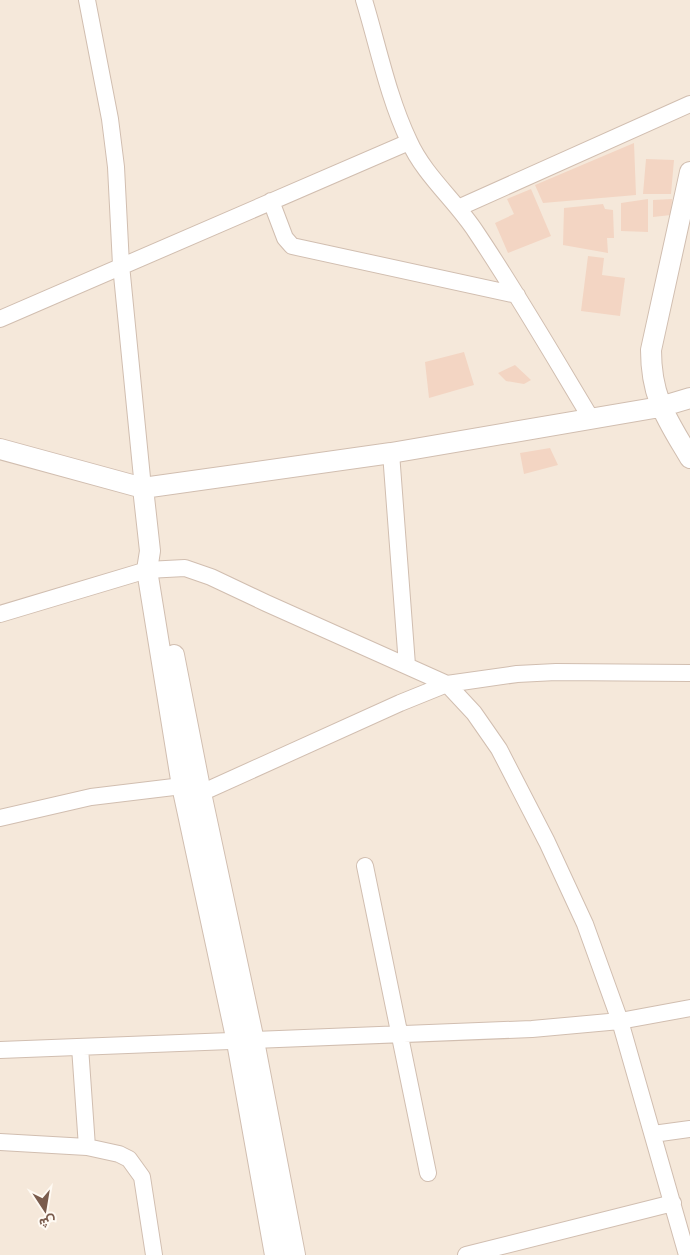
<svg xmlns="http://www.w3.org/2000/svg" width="690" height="1255" font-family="'Space Grotesk',Vazirmatn,sans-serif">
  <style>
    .residential { fill: #f5e8da }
    .building { fill: #f3d5c3 }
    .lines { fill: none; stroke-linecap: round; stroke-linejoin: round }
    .minor-casing { stroke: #d1beb0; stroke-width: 18 }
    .tertiary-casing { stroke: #d1beb0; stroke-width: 22 }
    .minor { stroke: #fff; stroke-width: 16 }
    .tertiary { stroke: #fff; stroke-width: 20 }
  </style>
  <rect width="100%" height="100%" fill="#fdf6ec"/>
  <path class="residential" d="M 0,0 L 690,0 L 690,1255 L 0,1255 Z"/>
  <path class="building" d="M 634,143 L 636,195 L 543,203 L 535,185 Z
    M 646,159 L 674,160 L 671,194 L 643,194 Z
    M 531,189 L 551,236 L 508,253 L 495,223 L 514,214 L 507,199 Z
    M 648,199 L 648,232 L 621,231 L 621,203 Z
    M 672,199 L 671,215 L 653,217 L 653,200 Z
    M 603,204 L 605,209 L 613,210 L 614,238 L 607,238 L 608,253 L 563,245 L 564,208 Z
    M 588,256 L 604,258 L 602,275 L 625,278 L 620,316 L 581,311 Z
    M 464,352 L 474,385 L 429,398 L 425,362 Z
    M 515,365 L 531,380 L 524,384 L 506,381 L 498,373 Z
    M 550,448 L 558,465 L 524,474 L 520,453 Z"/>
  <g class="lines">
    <defs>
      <path id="minor" d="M 87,0 L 110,119 L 116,167 L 121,265 L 143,488
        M 364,0 C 378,46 388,97 409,141 C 424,175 456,201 476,232 C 517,293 554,357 592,420
        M 271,201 L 285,238 L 292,246 L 517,295
        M 458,208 L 690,104
        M 0,319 L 409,142
        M 391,453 L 407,665
        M 0,614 L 147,570 L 185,568 L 211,577 L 266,603 L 447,684 L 474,713 L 499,749 L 547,842 L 585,924 L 620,1021 L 687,1255
        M 201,793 L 400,703 L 447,684 L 517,674 L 556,672 L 690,673
        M 0,818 L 91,797 L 182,786
        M 365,866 L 428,1173
        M 80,1047 L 87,1147
        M 0,1050 L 532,1029 L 620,1021 L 690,1008
        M 653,1134 L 690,1129
        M 0,1142 L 87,1147 L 119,1154 L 129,1159 L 142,1177 L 154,1255
        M 466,1255 L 673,1203"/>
      <path id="tertiary" d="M 690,172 L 651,350 C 651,398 667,419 690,458
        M 0,449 L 143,488 L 391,453 L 660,407 L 690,398
        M 143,488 L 150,551 L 147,570 L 182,786 L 237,1042 L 275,1255
        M 174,655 L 201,793 L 254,1041 L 295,1255"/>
    </defs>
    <use href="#minor" class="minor-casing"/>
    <use href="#tertiary" class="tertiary-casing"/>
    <use href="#minor" class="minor"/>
    <use href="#tertiary" class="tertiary"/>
  </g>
  <g transform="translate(45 1210) rotate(168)" stroke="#fffaf3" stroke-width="4" paint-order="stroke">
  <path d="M0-4L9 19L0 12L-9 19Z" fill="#7a5c4d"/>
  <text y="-8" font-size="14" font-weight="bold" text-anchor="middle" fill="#7a5c4d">ش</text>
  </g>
</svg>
